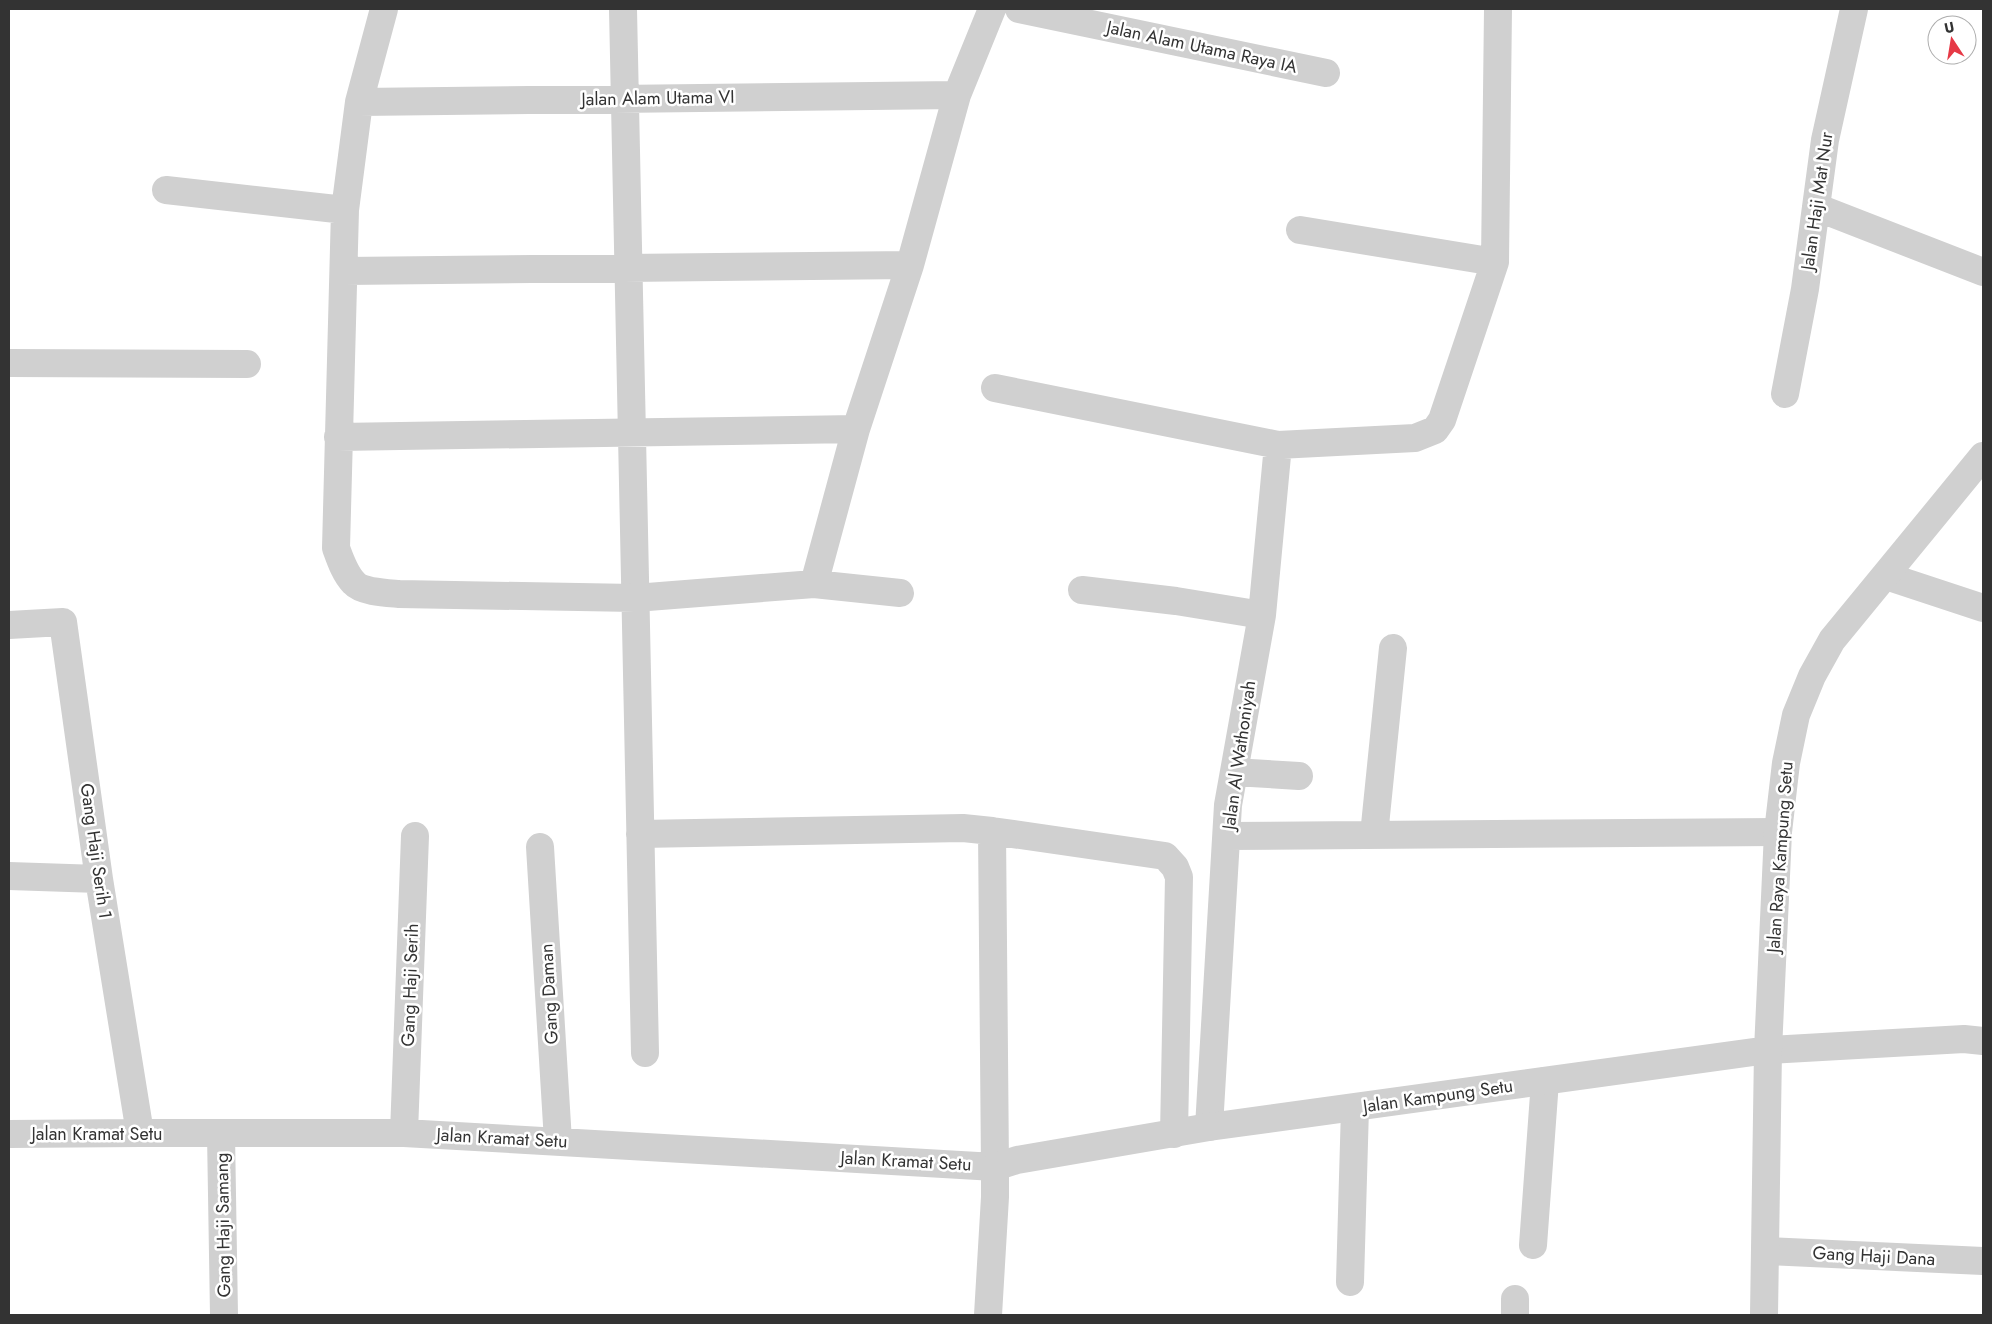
<svg xmlns="http://www.w3.org/2000/svg" width="1992" height="1324" font-family="Jost,sans-serif">
  <style>
    .lines { fill: none; stroke-linecap: round; stroke-linejoin: round }
    .minor { stroke: #d0d0d0; stroke-width: 28 }
    .tertiary { stroke: #d0d0d0; stroke-width: 28 }
    .labels { text-anchor: middle; stroke-width: 5; stroke-linejoin: round; paint-order: stroke }
    .street-label { font-size: 18px; fill: #333; stroke: #fff }
  </style>
  <rect width="100%" height="100%" fill="#fff"/>
  <g class="lines">
    <path class="minor" d="M 384,9 L 359,102 L 345,210 L 336,548 C 340,559 345,574 354,583 C 362,592 388,593 399,594 L 635,598 L 814,584 L 900,593
      M 623,9 L 645,1053
      M 1019,9 L 1326,73
      M 359,102 L 957,95
      M 166,190 L 345,210
      M 1816,207 L 1983,272
      M 1300,230 L 1495,262
      M 345,271 L 910,265
      M 9,363 L 247,364
      M 995,388 L 1278,445 L 1415,438 L 1435,430 L 1442,420 L 1495,262 L 1498,9
      M 1785,394 L 1805,289 L 1825,140 L 1854,9
      M 338,437 L 856,429
      M 1886,576 L 1983,608
      M 814,584 L 856,429 L 910,265 L 957,95 L 992,9
      M 1082,590 L 1176,601 L 1262,615
      M 9,625 L 63,622 L 99,879 L 140,1133
      M 1234,772 L 1299,776
      M 992,831 L 1165,856 L 1175,867 L 1179,877 L 1174,1134
      M 1374,835 L 1393,648
      M 1227,836 L 1778,832
      M 540,847 L 558,1141
      M 9,876 L 99,879
      M 1768,1050 L 1964,1039 L 1983,1041
      M 1209,1127 L 1228,805 L 1262,615 L 1278,445
      M 404,1133 L 415,836
      M 9,1134 L 140,1133 L 404,1133 L 995,1167 L 992,831 L 963,828 L 640,834
      M 221,1134 L 224,1315
      M 1533,1245 L 1545,1081
      M 1765,1251 L 1983,1261
      M 1350,1282 L 1355,1108
      M 1515,1315 L 1515,1299"/>
    <path class="tertiary" d="M 988,1315 L 995,1197 L 995,1167 L 1017,1160 L 1209,1127 L 1768,1050
      M 1764,1315 L 1768,1050 L 1778,832 L 1786,763 L 1796,715 L 1812,676 L 1832,640 L 1983,456"/>
  </g>
  <g class="labels">
    <g class="street-label">
      <text transform="translate(1202 47) rotate(12)" y="6">Jalan Alam Utama Raya IA</text>
      <text transform="translate(658 98) rotate(-1)" y="6">Jalan Alam Utama VI</text>
      <text transform="translate(1817 201) rotate(-82)" y="6">Jalan Haji Mat Nur</text>
      <text transform="translate(1239 755) rotate(-82)" y="6">Jalan Al Wathoniyah</text>
      <text transform="translate(96 851) rotate(82)" y="6">Gang Haji Serih 1</text>
      <text transform="translate(1780 857) rotate(-86)" y="6">Jalan Raya Kampung Setu</text>
      <text transform="translate(410 985) rotate(-88)" y="6">Gang Haji Serih</text>
      <text transform="translate(549 994) rotate(-93)" y="6">Gang Daman</text>
      <text transform="translate(1438 1096) rotate(-8)" y="6">Jalan Kampung Setu</text>
      <text x="97" y="1140">Jalan Kramat Setu</text>
      <text transform="translate(502 1138) rotate(3)" y="6">Jalan Kramat Setu</text>
      <text transform="translate(906 1161) rotate(3)" y="6">Jalan Kramat Setu</text>
      <text transform="translate(223 1225) rotate(-91)" y="6">Gang Haji Samang</text>
      <text transform="translate(1874 1256) rotate(3)" y="6">Gang Haji Dana</text>
    </g>
  </g>
  <rect width="1992" height="1324" fill="none" stroke="#333333" stroke-width="20"/>
  <g transform="translate(1952 40) rotate(348)"><circle r="24" fill="#ffffff" stroke="#adadad"/>
  <path d="M0-4L9 19L0 12L-9 19Z" fill="#e63946"/>
  <text y="-8" font-size="14" font-weight="bold" text-anchor="middle" fill="#333333">U</text>
  </g>
</svg>
